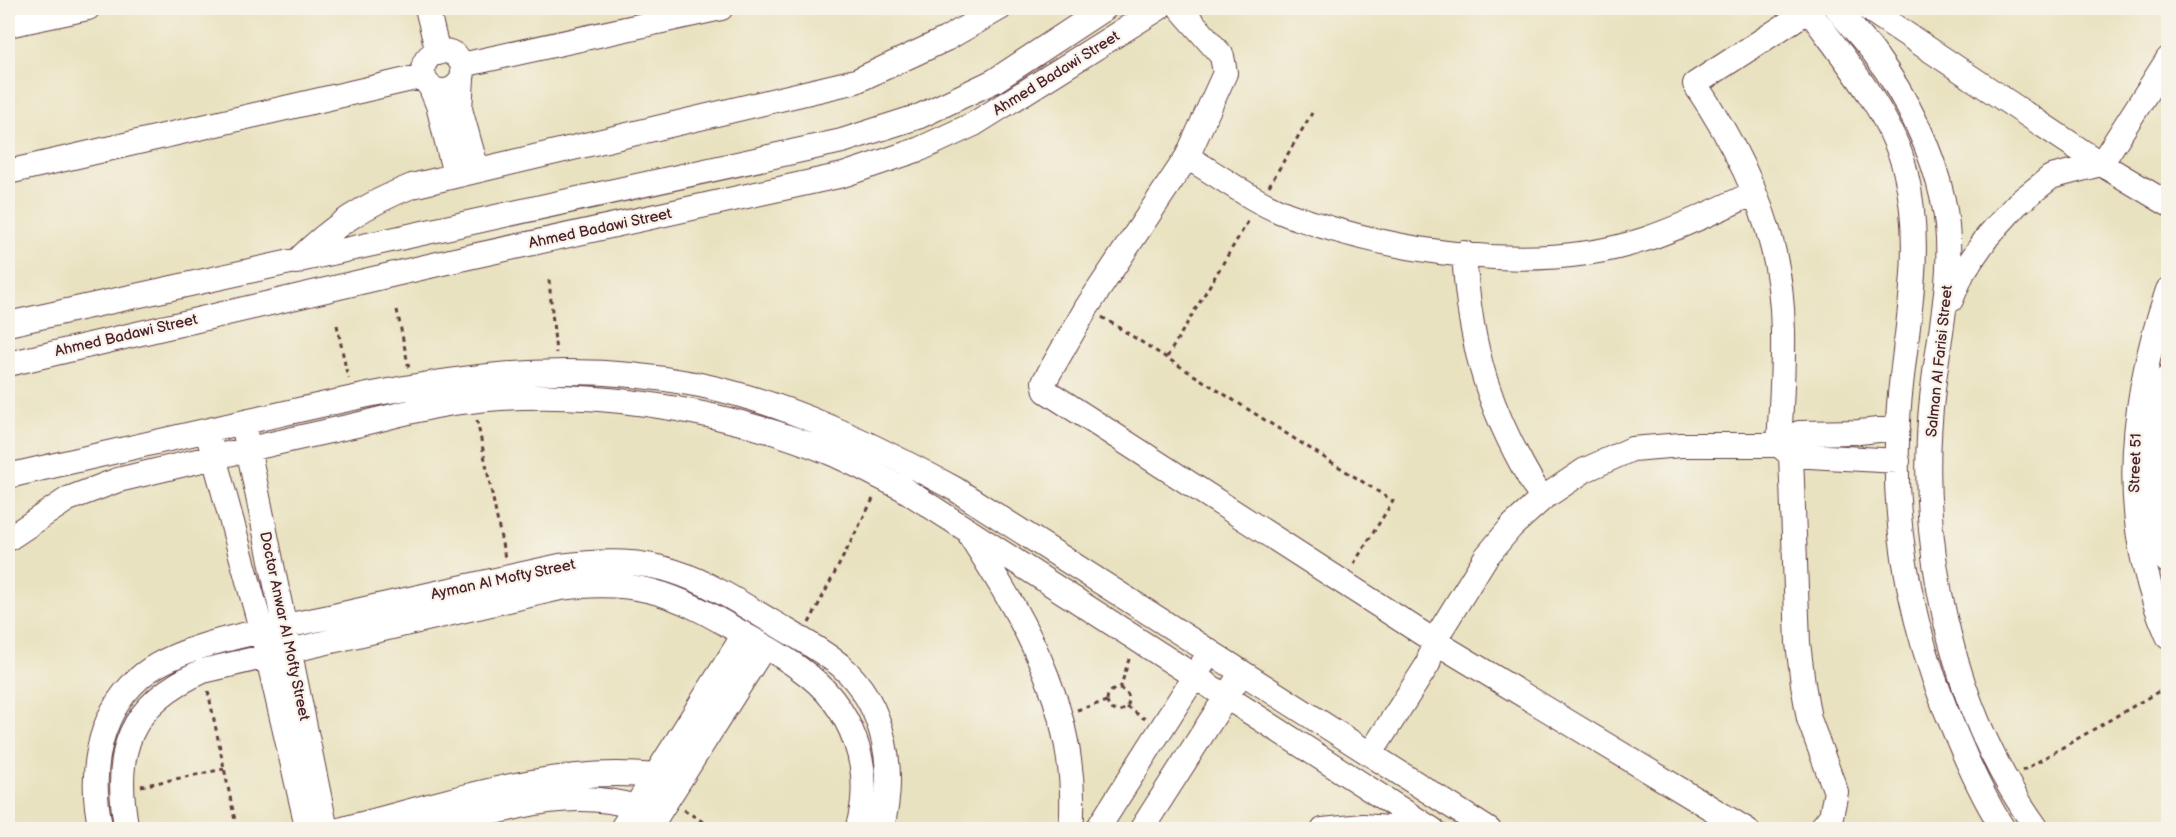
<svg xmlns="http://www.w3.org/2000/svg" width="2176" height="837" font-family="'Balsamiq Sans',sans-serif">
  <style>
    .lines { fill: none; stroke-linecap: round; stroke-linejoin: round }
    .minor-casing { stroke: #623c41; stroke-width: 26 }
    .path { stroke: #623c41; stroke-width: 3; stroke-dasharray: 4.5 4.5; stroke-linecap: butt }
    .minor { stroke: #fff; stroke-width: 24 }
    .labels { text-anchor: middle; stroke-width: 4.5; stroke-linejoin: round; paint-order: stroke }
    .street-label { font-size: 15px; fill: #4a1f2b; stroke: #f7f3e8 }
  </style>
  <rect width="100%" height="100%" fill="#f7f3e8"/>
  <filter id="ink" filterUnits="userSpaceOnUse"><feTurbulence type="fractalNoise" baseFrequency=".0167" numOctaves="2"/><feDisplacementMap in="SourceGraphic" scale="12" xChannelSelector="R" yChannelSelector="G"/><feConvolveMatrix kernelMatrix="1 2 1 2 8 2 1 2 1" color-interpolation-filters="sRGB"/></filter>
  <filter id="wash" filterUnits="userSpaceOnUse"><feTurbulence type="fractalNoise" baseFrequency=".008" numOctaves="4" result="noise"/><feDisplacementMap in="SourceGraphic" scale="24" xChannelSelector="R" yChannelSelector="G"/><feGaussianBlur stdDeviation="1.35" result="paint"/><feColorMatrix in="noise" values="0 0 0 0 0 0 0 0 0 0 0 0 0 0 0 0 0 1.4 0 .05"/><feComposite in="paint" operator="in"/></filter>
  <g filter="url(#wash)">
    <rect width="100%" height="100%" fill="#e9e2c0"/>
  </g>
  <g filter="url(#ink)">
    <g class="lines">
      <defs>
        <path id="minor" d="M 427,8 L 438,53
          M 1180,8 L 1222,56 L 1225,73 L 1187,157 L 1087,307 L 1044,382 L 1046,391 L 1434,641 L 1747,830
          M 1807,8 C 1841,55 1891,113 1905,170 C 1925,249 1906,325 1899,405 C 1889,521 1910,630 1957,737 C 1970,768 1985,801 2004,830
          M 1837,8 C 1848,24 1863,38 1874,53 C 1907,98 1931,146 1943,200 C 1957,264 1940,326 1933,389 C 1915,539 1949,707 2038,830
          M 1867,8 L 2101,164 L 2168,204
          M 8,25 L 88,8
          M423 71a20 20 0 1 1 40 0a20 20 0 1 1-40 0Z
          M 462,65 L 721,8
          M 462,79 L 460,109 L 477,170
          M 430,86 L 438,105 L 455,175
          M 1187,157 C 1220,176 1253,202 1289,215 C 1396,253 1536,276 1646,239 C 1682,227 1719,209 1754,193
          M 8,172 L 424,76
          M 1464,253 C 1470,352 1490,415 1542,499
          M 296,262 C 331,227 366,204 412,186 L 856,81 L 946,39 L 1000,8
          M 2168,290 C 2129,403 2118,524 2168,636
          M 1951,300 L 1963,272 L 1988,236 L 2017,204 L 2051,177 L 2101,164 L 2168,59
          M 8,324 L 842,141 L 920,116 L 994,81 L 1105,8
          M 8,364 L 455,260 L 843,175 L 920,149 L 974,124 L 1159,8
          M 2168,377 C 2155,436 2154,503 2168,562
          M 245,433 L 326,830
          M 210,442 L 262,632 L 308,830
          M 1791,455 L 1798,643 L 1803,684 L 1809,719 L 1836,792 L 1831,816 L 1820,830
          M 1898,461 L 1791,455 L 1779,445 L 1799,433 L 1859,432 L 1898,428
          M 8,476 C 96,456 184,435 272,416 C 419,383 548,354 700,385 C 791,404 874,445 955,489 L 1489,830
          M 971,537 C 1029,628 1081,718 1071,830
          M 8,539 L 68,499 L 118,480 C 196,461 274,443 352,426 C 386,418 420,408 454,403 C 575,385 720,407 833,454 C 856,464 879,477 902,488 L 1433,830
          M 1371,753 L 1428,664 L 1434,641 L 1486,557 L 1512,526 L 1542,499 L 1585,470 L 1632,449 L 1681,445 L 1779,445 C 1782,381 1789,312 1773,249 C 1759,190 1729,135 1695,84 L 1809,10
          M 101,830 C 89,777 96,717 138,679 C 177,642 280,628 334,616 C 409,599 485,582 560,566 C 658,553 693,574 774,623 C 796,636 820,649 840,665 C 886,705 897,773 881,830
          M 127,830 C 112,752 128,704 203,671 L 560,588 C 590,584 620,583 651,591 C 684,599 716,618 745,635 C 764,646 783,656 800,669 C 852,705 876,770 857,830
          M 339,830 C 440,805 551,764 655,776
          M 428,830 C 497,813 565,785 635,807
          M 621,830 L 744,635
          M 648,830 L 764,647
          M 1097,830 L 1203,663
          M 1141,830 L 1235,683
          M 1323,830 L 1363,826 L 1414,830"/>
      </defs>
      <use href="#minor" class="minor-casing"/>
      <path class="path" d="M 1269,186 L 1312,113
        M 549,280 L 556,353
        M 397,310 L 409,369
        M 1102,317 L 1393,501 L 1353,565
        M 337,325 L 348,379
        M 1167,357 L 1250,218
        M 477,420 L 505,558
        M 809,623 L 875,495
        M1107 700a11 11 0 1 1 22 0a11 11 0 1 1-22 0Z
        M 1120,689 L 1130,656
        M 208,691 L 237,830
        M 1127,707 L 1145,719
        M 1077,710 L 1107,701
        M 2022,771 L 2168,686
        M 141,786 L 224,769
        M 684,810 L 716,830
        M 70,830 L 80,827"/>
      <use href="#minor" class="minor"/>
    </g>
  </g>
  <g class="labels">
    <g class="street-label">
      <text transform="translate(1056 73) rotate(-32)" y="5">Ahmed Badawi Street</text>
      <text transform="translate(600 228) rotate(-12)" y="5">Ahmed Badawi Street</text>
      <text transform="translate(126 335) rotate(-13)" y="5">Ahmed Badawi Street</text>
      <text transform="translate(1939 361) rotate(-84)" y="5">Salman Al Farisi Street</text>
      <text transform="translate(2135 463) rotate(-88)" y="5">Street 51</text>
      <text transform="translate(503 579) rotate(-12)" y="5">Ayman Al Mofty Street</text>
      <text transform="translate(285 626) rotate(78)" y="5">Doctor Anwar Al Mofty Street</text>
    </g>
  </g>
  <rect width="2176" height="837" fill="none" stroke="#f7f3e8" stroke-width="30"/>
</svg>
